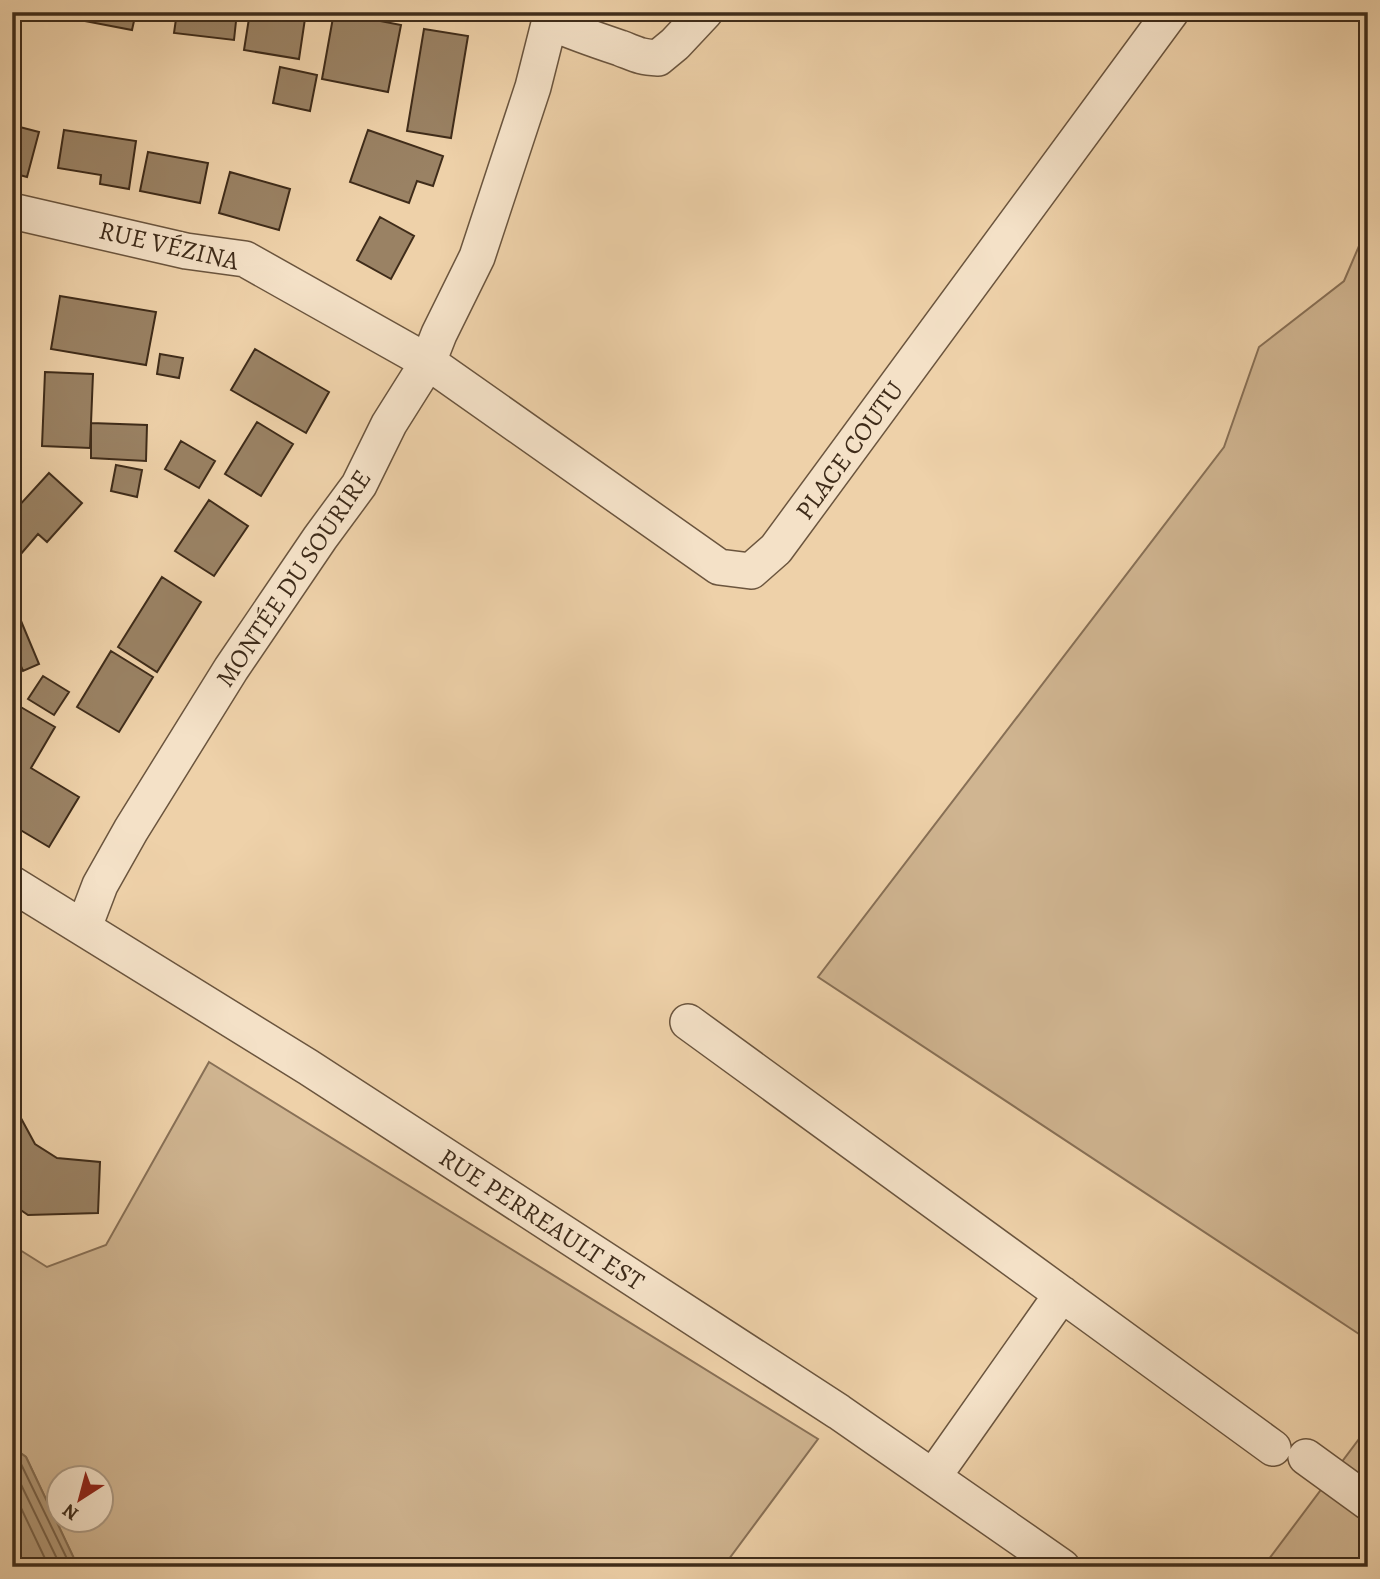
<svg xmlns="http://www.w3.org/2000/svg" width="1380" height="1579" font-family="Alegreya,serif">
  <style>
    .green { fill: #d0b591; stroke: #887056; stroke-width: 2; fill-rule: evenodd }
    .water { fill: #b29978; stroke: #846d52; stroke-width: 2 }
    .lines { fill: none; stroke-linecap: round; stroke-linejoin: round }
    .shore { stroke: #786249; stroke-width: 2 }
    .building { fill: #9a8264; stroke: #3f2c1a; stroke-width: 2 }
    .minor-casing { stroke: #6b553e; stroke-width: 38 }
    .minor { stroke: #f4e1c7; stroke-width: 35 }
    .labels { text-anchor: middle; stroke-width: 5; stroke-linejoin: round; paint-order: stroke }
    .street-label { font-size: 26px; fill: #3f2c1a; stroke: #f4e1c7 }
  </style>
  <rect width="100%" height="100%" fill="#eed1a9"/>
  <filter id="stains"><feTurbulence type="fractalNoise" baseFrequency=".00286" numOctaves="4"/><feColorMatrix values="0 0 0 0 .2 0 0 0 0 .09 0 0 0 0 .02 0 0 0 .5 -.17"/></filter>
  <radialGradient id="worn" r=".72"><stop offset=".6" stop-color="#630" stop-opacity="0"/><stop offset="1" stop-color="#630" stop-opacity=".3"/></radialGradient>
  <path class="green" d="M 1368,225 L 1368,1340 L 818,977 L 1224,447 L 1259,347 L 1344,281 Z
    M 209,1062 L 818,1439 L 723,1567 L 78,1567 L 26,1457 L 12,1447 L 12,1245 L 47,1267 L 106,1245 ZM 60,1478 L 102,1478 L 102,1520 L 60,1520 Z
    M 1368,1427 L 1368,1567 L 1263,1567 Z"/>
  <path class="water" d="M 12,1447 L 26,1457 L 78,1567 L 12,1567 Z"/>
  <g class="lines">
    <path class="shore" d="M 12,1455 L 20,1462 L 71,1567
      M 12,1466 L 61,1567
      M 12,1489 L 49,1567"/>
  </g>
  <path class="building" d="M 70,12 L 136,12 L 132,30 L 69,18 Z
    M 177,12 L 237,12 L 234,40 L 174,33 Z
    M 250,12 L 306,12 L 299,59 L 244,50 Z
    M 334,12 L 401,25 L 388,92 L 322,79 Z
    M 424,29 L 468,36 L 451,138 L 407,131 Z
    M 280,67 L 317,75 L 310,111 L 273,103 Z
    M 12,125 L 39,132 L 27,177 L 12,173 Z
    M 64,130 L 136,141 L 129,189 L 100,184 L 101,175 L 58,168 Z
    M 368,130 L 443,156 L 433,186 L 417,181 L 409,203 L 350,182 Z
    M 148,152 L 208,163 L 200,203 L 140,191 Z
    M 230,172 L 290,189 L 279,230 L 219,213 Z
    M 380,217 L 414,236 L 391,279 L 357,260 Z
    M 60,296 L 156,312 L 146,365 L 51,349 Z
    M 255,349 L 329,392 L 306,433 L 231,390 Z
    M 160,354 L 183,358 L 179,378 L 157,374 Z
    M 45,372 L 93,374 L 90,448 L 42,446 Z
    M 257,422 L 293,444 L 261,496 L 225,474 Z
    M 91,423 L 147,425 L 146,461 L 91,458 Z
    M 181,441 L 215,461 L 199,488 L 165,469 Z
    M 116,465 L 142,470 L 137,497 L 111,491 Z
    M 49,473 L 82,503 L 47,542 L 38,534 L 20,555 L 12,548 L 12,504 L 17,508 Z
    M 209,500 L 248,526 L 214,576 L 175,551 Z
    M 162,577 L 201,602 L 157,672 L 118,647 Z
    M 16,609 L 39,664 L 23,671 L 18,659 L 12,662 L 12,610 Z
    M 111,651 L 153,677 L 119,732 L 77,707 Z
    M 43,676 L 69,692 L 54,715 L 28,699 Z
    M 19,706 L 55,727 L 31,768 L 79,797 L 49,847 L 12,825 L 12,718 Z
    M 16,1109 L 35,1144 L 57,1158 L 100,1162 L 98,1213 L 28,1215 L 12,1204 L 12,1111 Z"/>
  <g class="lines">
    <defs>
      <path id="minor" d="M 550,22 C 573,32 596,40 620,48 C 636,54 639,57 658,58 L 675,44 L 705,12
        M 12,211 L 186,251 L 245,259 L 428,362 L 719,567 L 751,571 L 776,549 L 1171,12
        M 12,884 L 308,1067 L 839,1412 L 1062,1567
        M 84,927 L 100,885 L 131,830 L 231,669 L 320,538 L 359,485 L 389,424 L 428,362 L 439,334 L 477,257 L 533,87 L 552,12
        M 688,1022 L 1273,1448
        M 1306,1457 L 1368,1502
        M 933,1477 L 1062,1294"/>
    </defs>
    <use href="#minor" class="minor-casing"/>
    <use href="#minor" class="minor"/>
  </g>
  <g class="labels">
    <g class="street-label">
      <text transform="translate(169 245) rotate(13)" y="9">RUE VÉZINA</text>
      <text transform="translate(849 450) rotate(-54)" y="9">PLACE COUTU</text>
      <text transform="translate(293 578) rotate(-56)" y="9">MONTÉE DU SOURIRE</text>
      <text transform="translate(542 1219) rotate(33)" y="9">RUE PERREAULT EST</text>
    </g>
  </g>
  <rect width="1380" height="1579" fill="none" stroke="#eed1a9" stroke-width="42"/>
  <rect x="14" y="14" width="1352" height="1551" fill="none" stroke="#3f2c1a" stroke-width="3.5"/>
  <rect x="21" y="21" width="1338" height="1537" fill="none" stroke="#3f2c1a" stroke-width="2"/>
  <g transform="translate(80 1499) rotate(216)"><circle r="33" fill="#f4e1c7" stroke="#ac9982" stroke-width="2"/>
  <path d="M0-5L12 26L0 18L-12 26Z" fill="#8f2418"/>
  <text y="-10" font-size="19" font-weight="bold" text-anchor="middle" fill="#3f2c1a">N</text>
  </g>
  <rect width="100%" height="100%" filter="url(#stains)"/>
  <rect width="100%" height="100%" fill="url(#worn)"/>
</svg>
